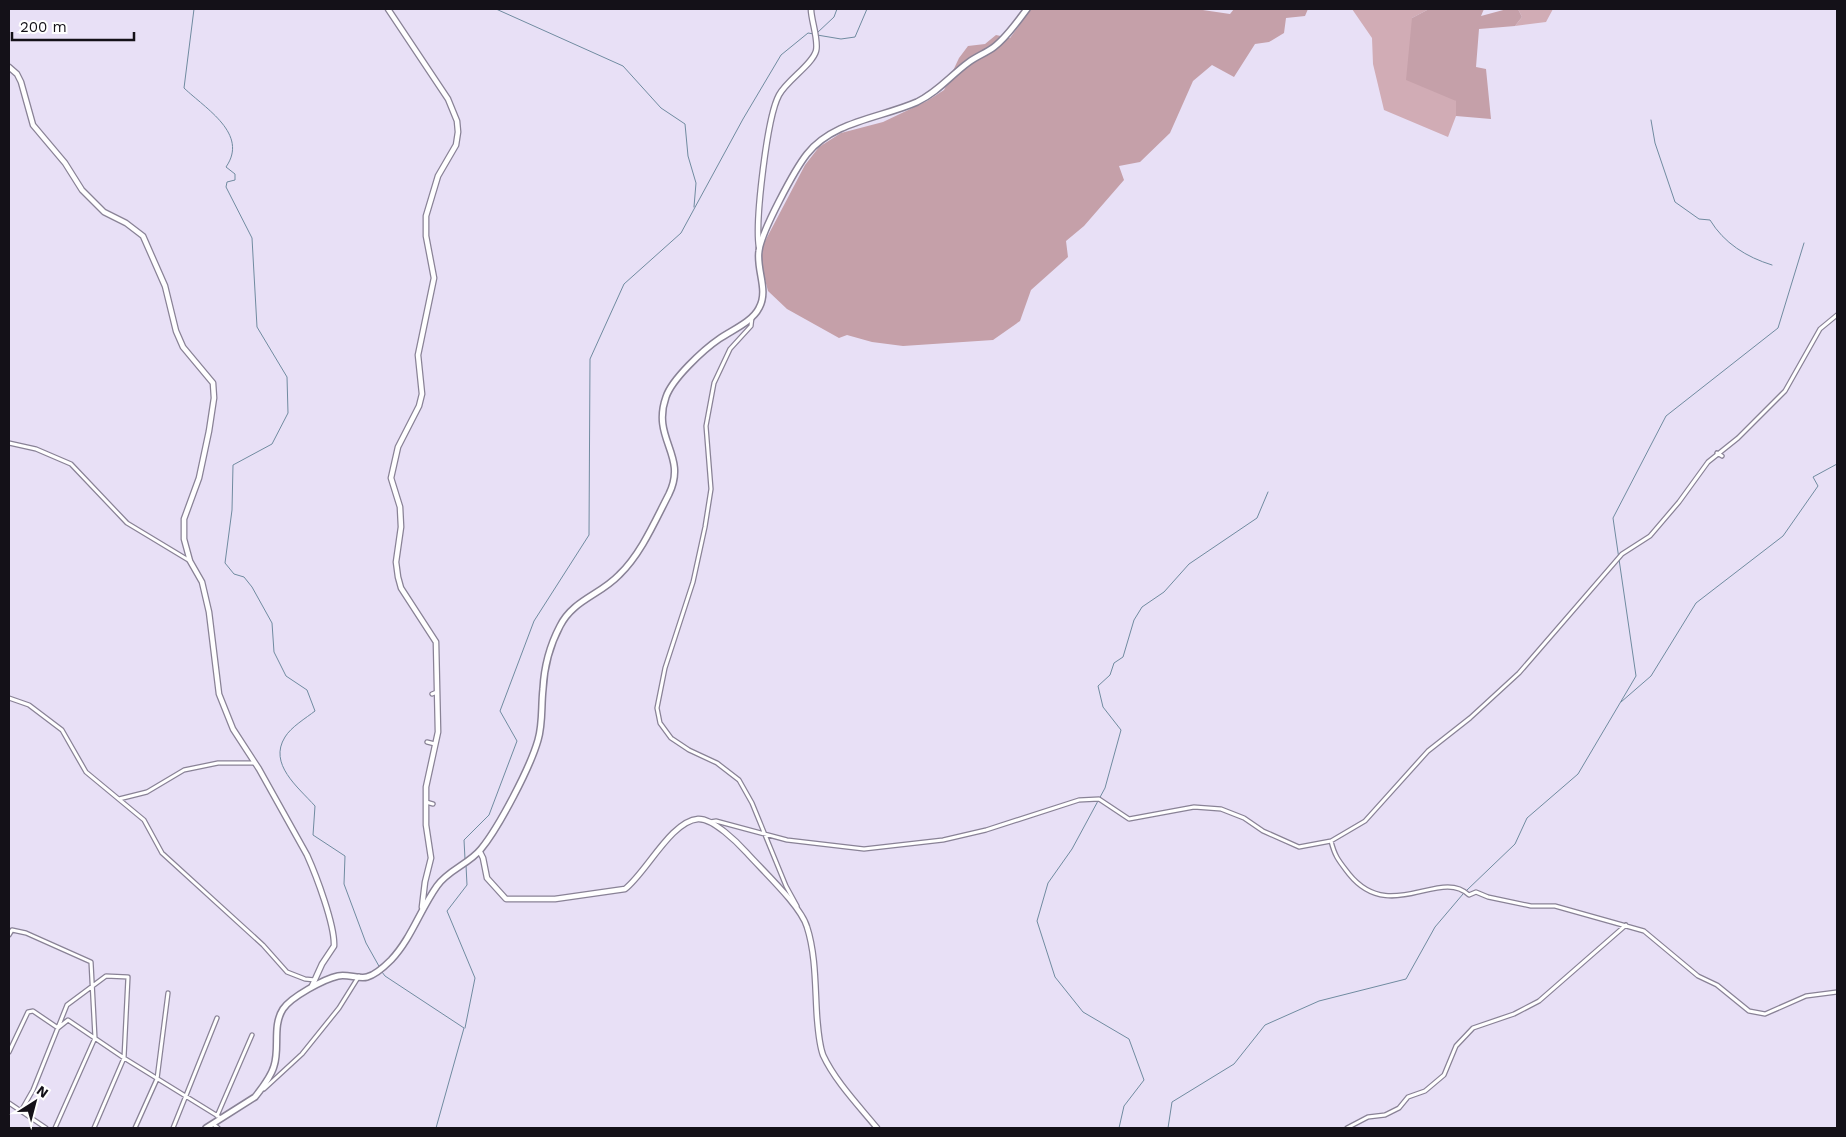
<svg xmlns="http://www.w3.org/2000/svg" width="1846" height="1137" font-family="'Work Sans',sans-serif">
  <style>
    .green { fill: #d1acb5 }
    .forest { fill: #c5a0a9 }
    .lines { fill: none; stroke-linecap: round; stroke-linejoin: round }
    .stream { stroke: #708ba0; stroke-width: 1 }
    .street-casing { stroke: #898296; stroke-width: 5.5 }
    .secondary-casing { stroke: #898296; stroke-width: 7 }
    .primary-casing { stroke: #898296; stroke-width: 8 }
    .street { stroke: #fff; stroke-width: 3 }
    .secondary { stroke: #fff; stroke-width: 4.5 }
    .primary { stroke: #fff; stroke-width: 5 }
  </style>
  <rect width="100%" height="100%" fill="#e8e0f6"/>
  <path class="green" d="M 1352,9 L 1429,9 L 1412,18 L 1456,101 L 1456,116 L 1448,137 L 1384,110 L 1373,64 L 1372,38 Z
    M 1518,9 L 1553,9 L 1546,22 L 1515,26 L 1522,17 Z"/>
  <path class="forest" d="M 1031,9 L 1196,9 L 1230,14 L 1234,9 L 1308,9 L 1305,16 L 1286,18 L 1284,33 L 1269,42 L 1255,44 L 1234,77 L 1212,65 L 1193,81 L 1170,133 L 1140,162 L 1119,166 L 1124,180 L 1084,226 L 1066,241 L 1068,257 L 1031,290 L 1020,321 L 993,340 L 903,346 L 872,342 L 847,335 L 839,338 L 787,309 L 768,291 L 761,264 L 763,245 L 805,165 L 819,147 L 841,133 L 883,122 L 927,101 L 944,90 L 959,58 L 968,46 L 985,44 L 996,35 L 1010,38 Z
    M 1429,9 L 1484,9 L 1481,16 L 1507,9 L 1518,9 L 1522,17 L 1515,26 L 1479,29 L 1476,67 L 1486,69 L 1491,119 L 1456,116 L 1456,101 L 1406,80 L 1412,18 Z"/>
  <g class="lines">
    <path class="stream" d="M 194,9 L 184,88 C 206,109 249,134 226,167 L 235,174 L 235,180 L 227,182 L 226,187 L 252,238 L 257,327 L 287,377 L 288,413 L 272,444 L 233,465 L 232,510 L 225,563 L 234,574 L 244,577 L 252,587 L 272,623 L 274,652 L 286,676 L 307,690 L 315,711 C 306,718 291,727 285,737 C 268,764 298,787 315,806 L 313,835 L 345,856 L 344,884 L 366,943 L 380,968
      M 496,9 L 623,66 L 661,108 L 685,124 L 688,156 L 696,183 L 694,207
      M 817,33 L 834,17 L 837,9
      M 817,35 L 841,39 L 855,37 L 867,9
      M 1651,120 L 1655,143 L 1675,202 L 1699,219 L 1710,220 C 1724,243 1746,257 1772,265
      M 1621,702 L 1651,676 L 1696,603 L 1783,536 L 1818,486 L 1813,477 L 1837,464
      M 465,859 L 464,840 L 489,815 L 517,741 L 500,711 L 534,621 L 589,535 L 590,359 L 624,284 L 681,233 L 743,119 L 781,55 L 808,33 L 814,34
      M 1466,891 L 1515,844 L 1527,818 L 1578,774 L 1636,676 L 1613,518 L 1666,416 L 1778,328 L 1804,243
      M 382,972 L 385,976 L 464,1028 L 436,1128
      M 465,1028 L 475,978 L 447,911 L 467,885 L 466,865
      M 1119,1128 L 1124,1106 L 1144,1080 L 1129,1039 L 1083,1012 L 1055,977 L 1037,921 L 1048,883 L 1072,849 L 1105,788 L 1121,730 L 1103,707 L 1098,686 L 1110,675 L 1114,663 L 1123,657 L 1134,620 L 1142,607 L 1164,592 L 1189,564 L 1257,518 L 1268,492
      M 1168,1128 L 1172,1102 L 1234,1064 L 1265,1025 L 1319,1001 L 1406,979 L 1435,927 L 1463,894"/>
    <defs>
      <path id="street" d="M 752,317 L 751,326 L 730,349 L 714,383 L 706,426 L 711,489 L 705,527 L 693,582 L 665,668 L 657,708 L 660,723 L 671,738 L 689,750 L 717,763 L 739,780 L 752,803 L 786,886 L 797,906
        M 9,443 L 36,449 L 71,464 L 127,523 L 190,561
        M 1717,453 L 1722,456
        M 432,694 L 437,692
        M 9,698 L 29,705 L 62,730 L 86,772 L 144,820 L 162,853 L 263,945 L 287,972 L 305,979 L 315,980
        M 427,742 L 435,744
        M 119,799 L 147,792 L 184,770 L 218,763 L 255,763
        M 426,802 L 433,804
        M 710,822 L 716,821 L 787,840 L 864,849 L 943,840 L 986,830 L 1079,800 L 1099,799 L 1129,819 L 1194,807 L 1221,809 L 1244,818 L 1263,831 L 1299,847 L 1331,841 L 1365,821 L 1428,751 L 1470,718 L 1519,673 L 1622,554 L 1650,536 L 1679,502 L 1708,462 L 1738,438 L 1785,391 L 1820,329 L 1837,315
        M 1331,841 C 1335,857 1339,861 1349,874 C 1390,925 1440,867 1469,895 L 1476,892 L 1488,897 L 1531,906 L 1555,906 L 1644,931 L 1698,976 L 1717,985 L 1749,1011 L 1765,1014 L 1806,996 L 1837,992
        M 9,935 L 12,930 L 26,933 L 91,962 L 95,1038 L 55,1128
        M 9,1052 L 28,1012 L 33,1011 L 58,1028 L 68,1020 L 124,1058 L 221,1118
        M 264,1089 L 302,1054 L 339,1008 L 359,976
        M 9,1103 L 46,1128
        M 21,1111 L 33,1090 L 67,1005 L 106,976 L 128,977 L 124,1058 L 94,1128
        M 217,1116 L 252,1035
        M 213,1124 L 218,1128
        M 135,1128 L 157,1079 L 168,993
        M 173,1128 L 217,1018
        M 1347,1128 L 1368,1117 L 1385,1115 L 1399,1108 L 1408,1097 L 1425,1091 L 1444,1075 L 1456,1046 L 1473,1028 L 1514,1014 L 1539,1001 L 1626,925"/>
      <path id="secondary" d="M 388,9 L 448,99 L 457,121 L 458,132 L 456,145 L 438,176 L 426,216 L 426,236 L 434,278 L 418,355 L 422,394 L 419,406 L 398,447 L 391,478 L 400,507 L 401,527 L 396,562 L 398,577 L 401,588 L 436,642 L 438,732 L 426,787 L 426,825 L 431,858 L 425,882 L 422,907
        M 9,67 L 17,74 L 21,82 L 33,125 L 65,163 L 82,190 L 104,212 L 126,223 L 143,236 L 165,286 L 176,331 L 183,347 L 213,383 L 214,398 L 209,431 L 199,478 L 184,519 L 184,539 L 190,561 L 202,582 L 209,612 L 219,694 L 233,729 L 259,769 L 307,855 C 316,875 335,925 334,946 L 322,964 L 312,986
        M 759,247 C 755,221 767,117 779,95 C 787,80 812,65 816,51 C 819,41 811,20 811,9
        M 480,852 L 483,858 L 487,878 L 506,899 L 555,899 L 625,889 C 646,873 671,821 698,819 C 713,818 738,843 747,853 C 763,871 801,906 807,927 C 816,955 815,988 817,1017 C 818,1029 819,1044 823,1055 C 835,1081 859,1106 877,1128"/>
      <path id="primary" d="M 206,1128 L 255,1097 C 262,1088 271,1077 274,1066 C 280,1048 272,1026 283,1009 C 291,997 324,979 338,976 C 347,974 359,979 367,977 C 375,975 385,966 391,960 C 411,939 420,910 437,886 C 448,870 469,864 481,849 C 499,827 530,768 538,740 C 543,723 541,706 543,689 C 544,669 550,645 560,626 C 573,600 600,595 619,575 C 641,554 655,521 669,494 C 688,455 651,439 666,397 C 672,379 703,350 719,339 C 732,330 752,322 759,308 C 769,290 756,270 759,251 C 761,232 795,169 807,154 C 833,121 881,118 917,102 C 938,92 951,75 969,62 C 977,56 986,53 994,47 C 1007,37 1017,22 1027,9"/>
    </defs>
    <use href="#street" class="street-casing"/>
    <use href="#secondary" class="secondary-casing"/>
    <use href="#primary" class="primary-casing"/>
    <use href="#street" class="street"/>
    <use href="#secondary" class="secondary"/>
    <use href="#primary" class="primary"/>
  </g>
  <rect width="1846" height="1137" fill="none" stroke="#141118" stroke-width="20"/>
  <g transform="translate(35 1102) rotate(36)" stroke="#ffffff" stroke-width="4" paint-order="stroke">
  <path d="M0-4L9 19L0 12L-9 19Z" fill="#141118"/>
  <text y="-8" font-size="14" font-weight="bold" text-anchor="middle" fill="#141118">N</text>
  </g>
  <path d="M12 32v8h122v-8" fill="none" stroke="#141118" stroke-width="2.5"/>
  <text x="20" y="32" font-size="15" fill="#141118" stroke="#ffffff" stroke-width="4" paint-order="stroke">200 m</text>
</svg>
